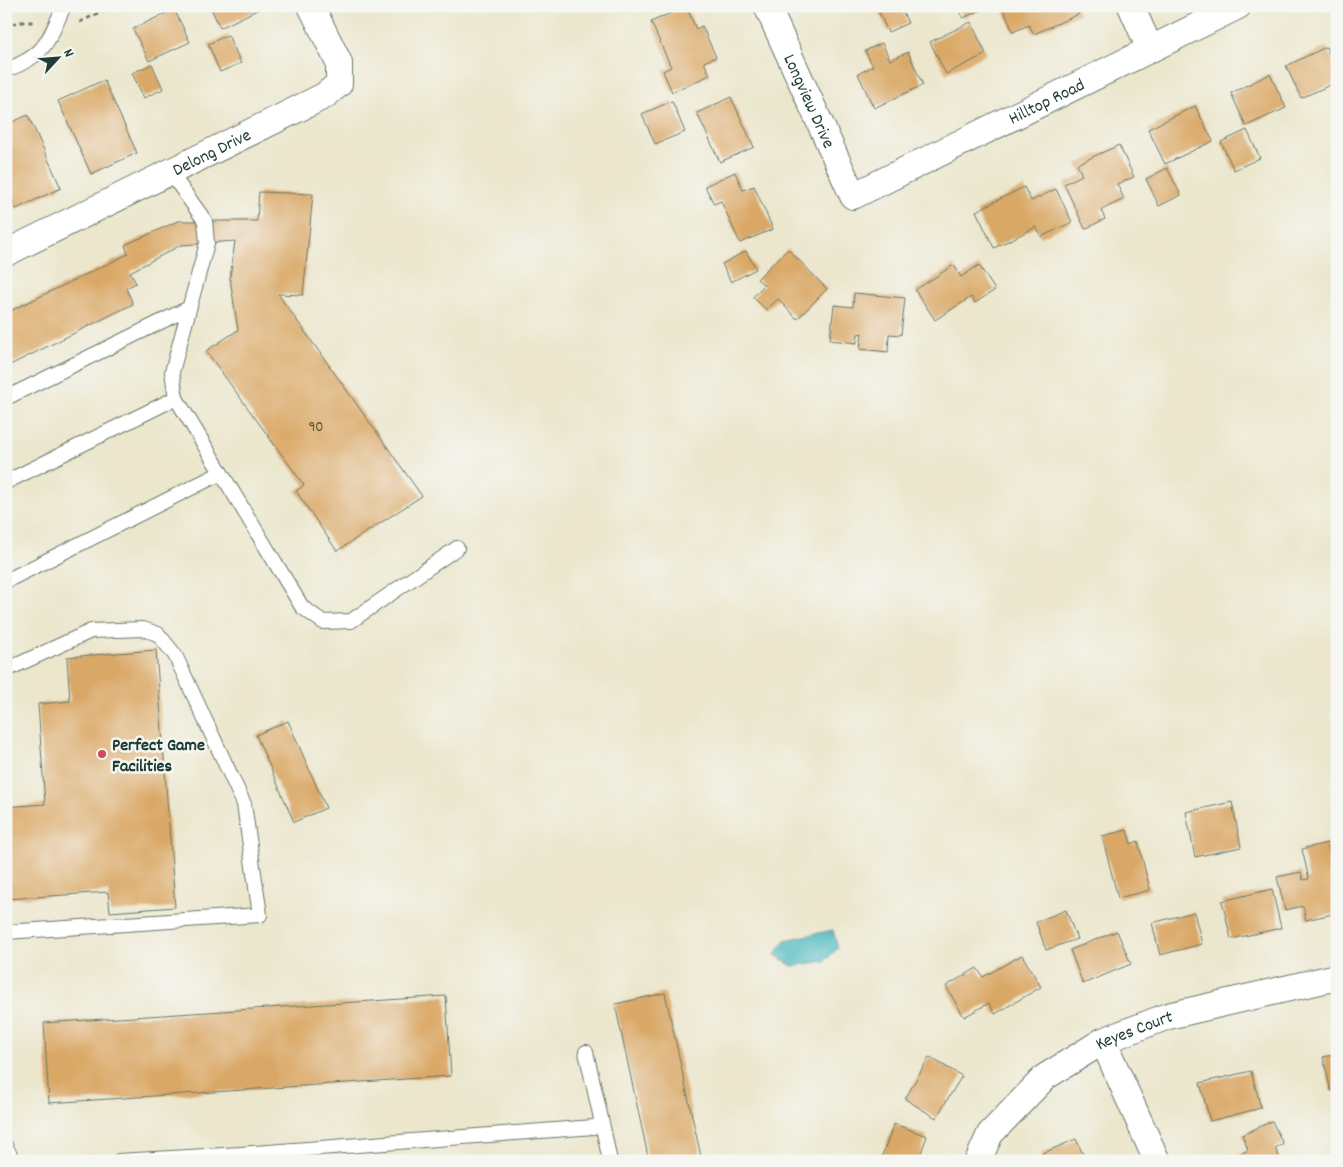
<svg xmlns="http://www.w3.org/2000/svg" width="1343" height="1167" font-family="Dekko,sans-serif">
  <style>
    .water { fill: #48b7be; stroke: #347a79 }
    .building { fill: #daa866 }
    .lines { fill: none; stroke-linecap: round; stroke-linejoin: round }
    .service-casing { stroke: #667869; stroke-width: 16 }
    .minor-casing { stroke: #667869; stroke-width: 28 }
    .path { stroke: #667869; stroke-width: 3; stroke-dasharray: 4 4; stroke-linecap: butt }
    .service { stroke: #fff; stroke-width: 14 }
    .minor { stroke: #fff; stroke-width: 26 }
    .poi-dot { fill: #d1495b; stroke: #f6f6f2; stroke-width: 2 }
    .labels { text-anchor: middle; stroke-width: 5; stroke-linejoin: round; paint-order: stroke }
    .number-label { font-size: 15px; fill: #4e5840 }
    .street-label { font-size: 18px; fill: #1f3d34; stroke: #f6f6f2 }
    .poi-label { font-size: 18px; font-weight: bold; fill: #1f3d34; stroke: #f6f6f2; text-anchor: start }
  </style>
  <rect width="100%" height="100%" fill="#f6f6f2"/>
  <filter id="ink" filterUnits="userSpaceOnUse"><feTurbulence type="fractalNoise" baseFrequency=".02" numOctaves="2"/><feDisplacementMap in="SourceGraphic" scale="10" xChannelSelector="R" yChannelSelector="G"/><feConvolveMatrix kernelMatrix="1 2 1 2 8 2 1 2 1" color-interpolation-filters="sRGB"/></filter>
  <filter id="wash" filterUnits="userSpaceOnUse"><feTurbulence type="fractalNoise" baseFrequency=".0096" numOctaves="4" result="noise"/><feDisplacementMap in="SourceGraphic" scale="20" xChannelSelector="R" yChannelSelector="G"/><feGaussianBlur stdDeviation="1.12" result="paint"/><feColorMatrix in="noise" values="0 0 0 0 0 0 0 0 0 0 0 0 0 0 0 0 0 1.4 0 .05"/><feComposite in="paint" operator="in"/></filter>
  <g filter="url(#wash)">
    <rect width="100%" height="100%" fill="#ebe6cc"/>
    <path class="water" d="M 833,930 L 838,948 L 825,961 L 792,966 L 775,955 L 785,940 Z"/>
    <g id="blocks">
      <path class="building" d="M 210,6 L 265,6 L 220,28 Z
        M 641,6 L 653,6 L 643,11 Z
        M 686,6 L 696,29 L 702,26 L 716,57 L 704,62 L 710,75 L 672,92 L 663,71 L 671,67 L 651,22 Z
        M 841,6 L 857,6 L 843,12 Z
        M 880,6 L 900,6 L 908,23 L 888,32 L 877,8 Z
        M 958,6 L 990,6 L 963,18 Z
        M 1002,6 L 1076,6 L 1079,14 L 1034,34 L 1029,25 L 1013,32 Z
        M 174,9 L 190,42 L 149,61 L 133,29 Z
        M 971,22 L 986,54 L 946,74 L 930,42 Z
        M 228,35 L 241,63 L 220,72 L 208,44 Z
        M 882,43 L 890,60 L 908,52 L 923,85 L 874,108 L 858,74 L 873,66 L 865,51 Z
        M 1326,47 L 1337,69 L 1337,82 L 1301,98 L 1286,66 Z
        M 152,64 L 163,89 L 144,98 L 132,73 Z
        M 1270,74 L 1286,108 L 1246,126 L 1231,93 Z
        M 104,80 L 137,153 L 91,174 L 58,101 Z
        M 731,97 L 754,147 L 720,162 L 697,113 Z
        M 672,101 L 685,132 L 655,144 L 642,114 Z
        M 1195,106 L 1213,141 L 1165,164 L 1148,129 Z
        M 28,115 L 61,188 L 16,209 L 6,188 L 6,125 Z
        M 1247,130 L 1260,158 L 1234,170 L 1221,142 Z
        M 1119,145 L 1134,177 L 1117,184 L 1124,199 L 1101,210 L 1105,219 L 1085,229 L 1064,184 L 1082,175 L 1077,164 Z
        M 1167,168 L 1181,195 L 1159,206 L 1146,179 Z
        M 735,172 L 743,190 L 754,186 L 773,229 L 740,243 L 721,201 L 714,204 L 705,186 Z
        M 1024,187 L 1031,201 L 1056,189 L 1072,222 L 1041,237 L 1036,227 L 994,248 L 976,211 Z
        M 259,192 L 313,194 L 303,295 L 278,294 L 422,496 L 337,551 L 296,491 L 304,485 L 206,351 L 238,330 L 230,278 L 235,241 L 181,245 L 130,272 L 136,283 L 126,288 L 133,304 L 6,367 L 6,313 L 128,254 L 125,245 L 178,221 L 257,221 Z
        M 788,249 L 827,289 L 797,319 L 778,299 L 766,310 L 753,297 L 764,285 L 757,279 Z
        M 746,251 L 756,269 L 731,282 L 722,264 Z
        M 954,265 L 961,277 L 979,265 L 995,290 L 975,303 L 971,297 L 935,320 L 915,290 Z
        M 854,293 L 905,298 L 901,335 L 889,334 L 888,352 L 860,349 L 862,333 L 858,334 L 857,343 L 830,340 L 834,305 L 853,307 Z
        M 156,650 L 175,907 L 110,912 L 108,892 L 6,899 L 6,807 L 45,804 L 38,704 L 70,701 L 67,657 Z
        M 288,721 L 326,808 L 294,822 L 256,735 Z
        M 1232,802 L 1241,847 L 1195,857 L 1186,812 Z
        M 1127,830 L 1131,844 L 1138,841 L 1150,890 L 1118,898 L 1102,836 Z
        M 1327,843 L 1335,874 L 1337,873 L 1337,913 L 1306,920 L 1303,906 L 1285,910 L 1277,877 L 1301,872 L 1303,880 L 1309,879 L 1302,849 Z
        M 1272,889 L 1281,928 L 1231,939 L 1222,901 Z
        M 1066,910 L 1077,939 L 1046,950 L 1036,922 Z
        M 1194,912 L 1202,944 L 1160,955 L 1152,923 Z
        M 1117,931 L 1131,964 L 1083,984 L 1070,950 Z
        M 1022,955 L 1041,987 L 995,1014 L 989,1003 L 964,1017 L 946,986 L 977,968 L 983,977 Z
        M 665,993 L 702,1161 L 649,1161 L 615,1004 Z
        M 446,996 L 451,1076 L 49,1103 L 44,1023 Z
        M 1337,1054 L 1337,1090 L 1331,1091 L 1323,1057 Z
        M 929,1057 L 962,1076 L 936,1118 L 905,1099 Z
        M 1251,1071 L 1261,1108 L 1210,1121 L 1200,1083 Z
        M 1272,1121 L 1283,1144 L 1275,1148 L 1281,1161 L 1235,1161 L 1234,1157 L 1248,1150 L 1242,1135 Z
        M 894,1124 L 927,1136 L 918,1161 L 880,1161 Z
        M 1076,1139 L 1086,1161 L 1044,1161 L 1041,1154 Z"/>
    </g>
  </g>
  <g filter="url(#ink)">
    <use href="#blocks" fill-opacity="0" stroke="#667869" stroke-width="1"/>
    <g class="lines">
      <defs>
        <path id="service" d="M 6,70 C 46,55 47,43 64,6
          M 170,172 L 205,221 L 207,243 L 172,372 L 176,398 L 302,607 L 323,622 L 351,621 L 457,548
          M 6,398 L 189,308
          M 6,482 L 176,398
          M 6,581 L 221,473
          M 6,670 L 91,631 L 143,629 L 158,634 L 175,655 L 244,804 L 260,915 L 6,932
          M 602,1123 L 610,1161
          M 6,1147 L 13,1161
          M 119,1161 L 241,1154
          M 241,1161 L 241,1154 L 594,1127 L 602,1123 L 586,1052"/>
        <g id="minor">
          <path id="s1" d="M 767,6 L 853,196 L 1238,6"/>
          <path d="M 1131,6 L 1150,49"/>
          <path id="s2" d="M 6,253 L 324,96 L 339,84 L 339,63 L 311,6"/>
          <path d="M 1103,1041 L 1157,1161"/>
          <path id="s3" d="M 978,1161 L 990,1134 L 1045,1077 L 1103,1041 L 1168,1016 L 1337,977"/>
        </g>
      </defs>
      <use href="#service" class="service-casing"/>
      <use href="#minor" class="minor-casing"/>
      <path class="path" d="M 80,22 L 113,6
        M 6,28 L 17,22 L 34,22"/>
      <use href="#service" class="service"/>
      <use href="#minor" class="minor"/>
    </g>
  </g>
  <circle class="poi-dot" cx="102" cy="754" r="5"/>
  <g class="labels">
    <g class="number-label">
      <text x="316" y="431">90</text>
    </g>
    <g class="street-label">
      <text dy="6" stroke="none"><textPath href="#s1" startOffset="104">Longview Drive</textPath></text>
      <text dy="6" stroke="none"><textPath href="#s1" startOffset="424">Hilltop Road</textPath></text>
      <text dy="6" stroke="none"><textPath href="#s2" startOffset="229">Delong Drive</textPath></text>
      <text dy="6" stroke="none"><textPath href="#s3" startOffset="210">Keyes Court</textPath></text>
    </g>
    <g class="poi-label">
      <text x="112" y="750">Perfect Game<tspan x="112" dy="21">Facilities</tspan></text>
    </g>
  </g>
  <rect width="1343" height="1167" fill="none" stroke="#f6f6f2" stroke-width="25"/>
  <g transform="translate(58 58) rotate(64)" stroke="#f6f6f2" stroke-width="4" paint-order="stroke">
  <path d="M0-4L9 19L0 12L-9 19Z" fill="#1f3d34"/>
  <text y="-8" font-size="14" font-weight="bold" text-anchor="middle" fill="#1f3d34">N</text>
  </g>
</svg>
